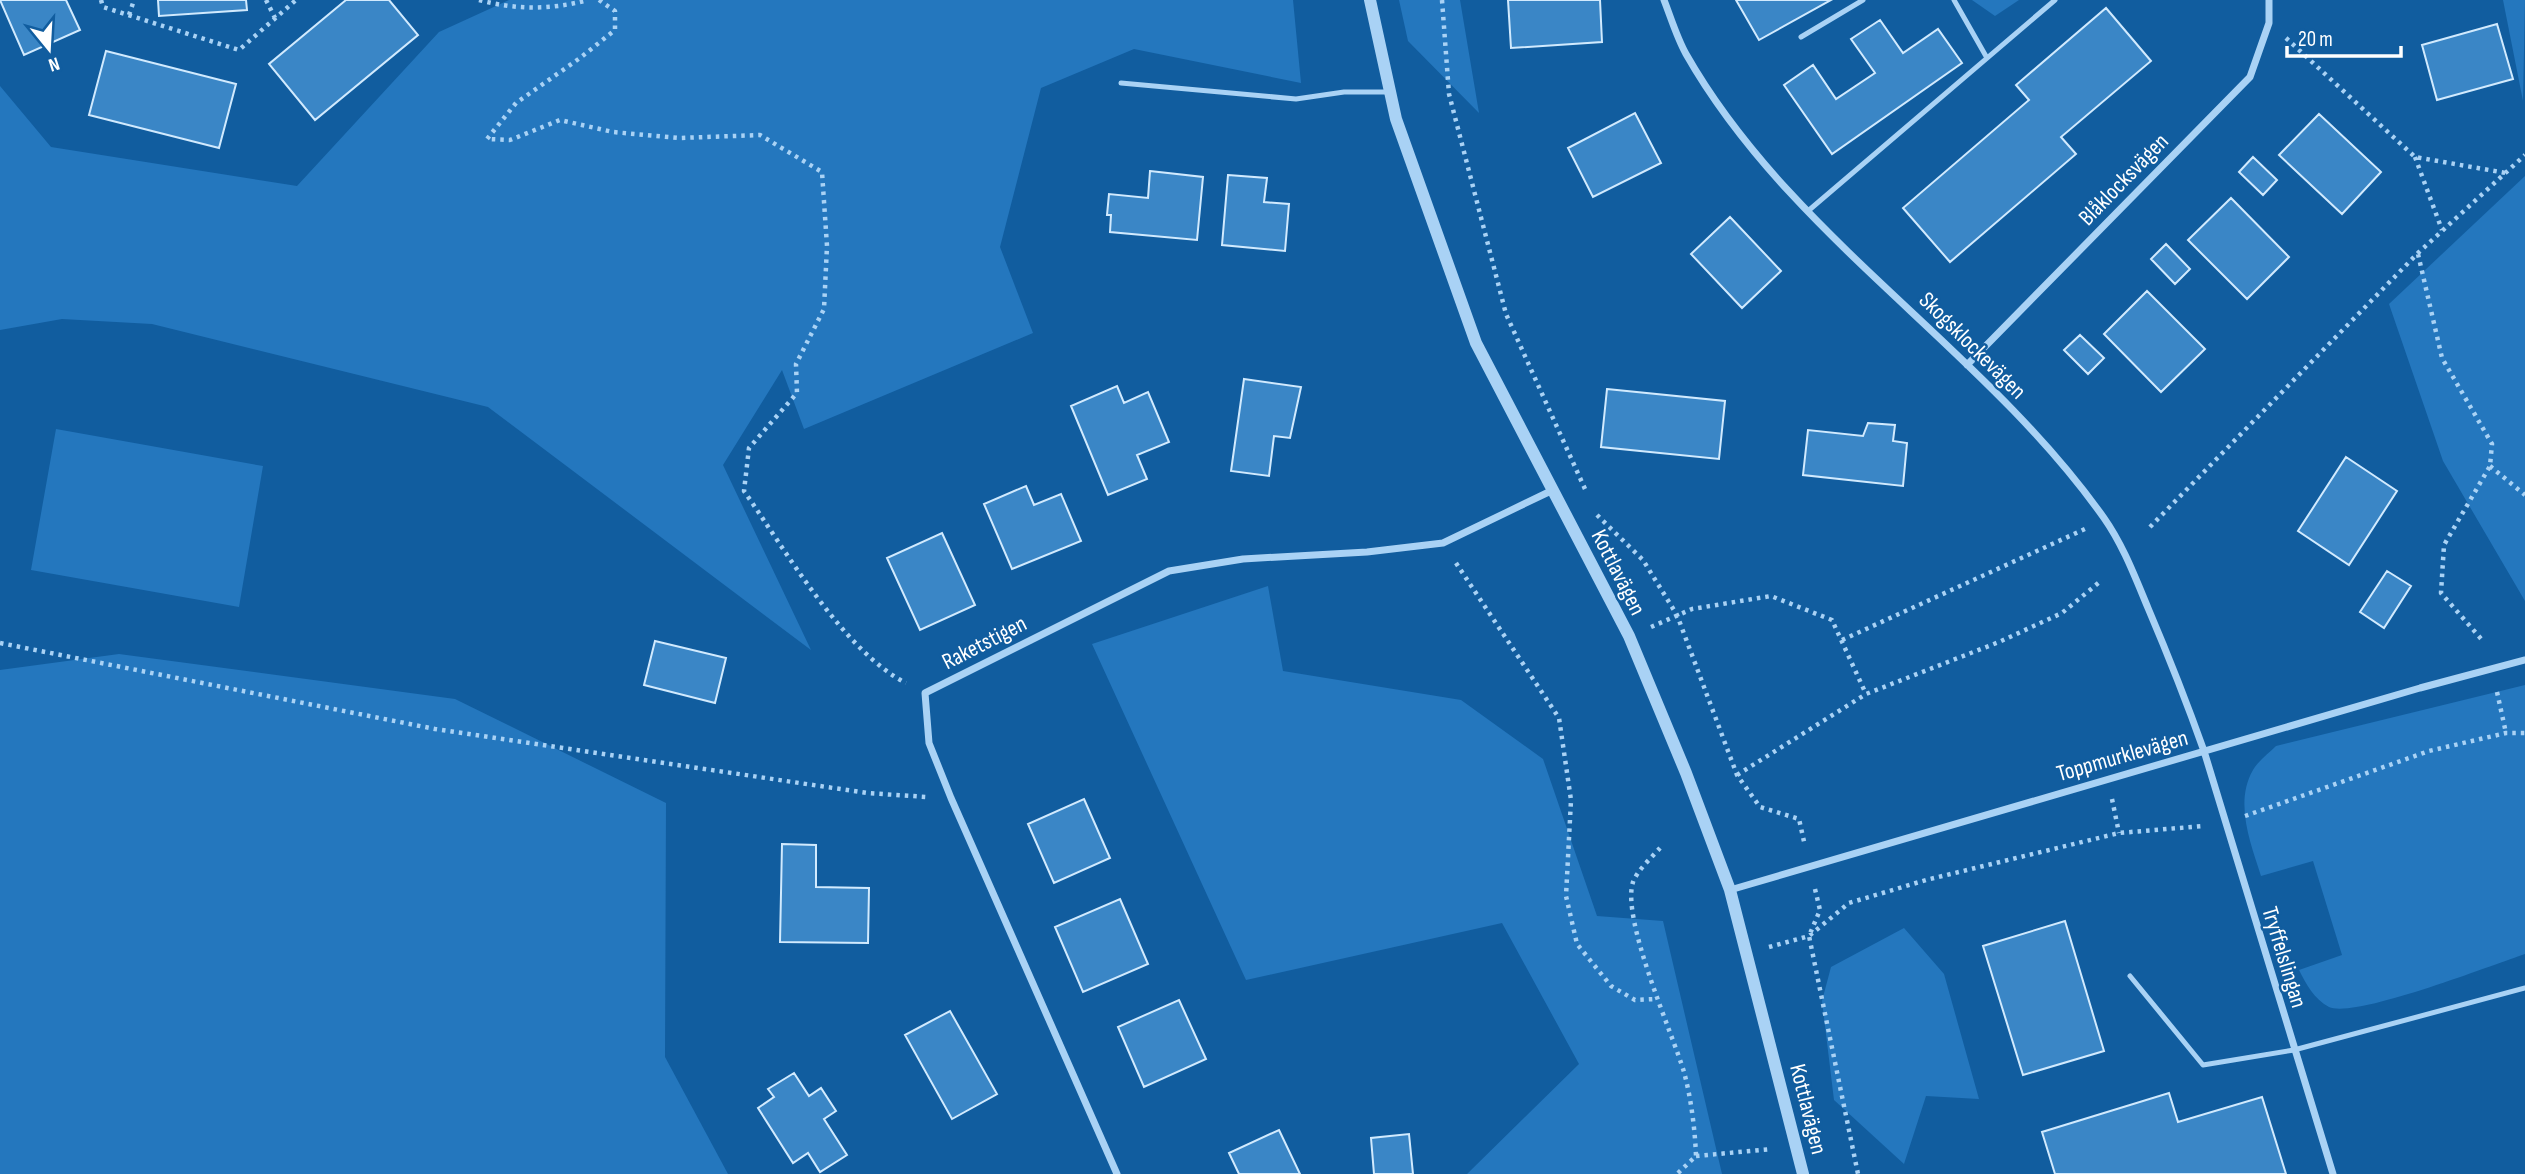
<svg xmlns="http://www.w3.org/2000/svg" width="2525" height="1174" font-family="'Sofia Sans Condensed',sans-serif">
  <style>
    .green { fill: #2477be }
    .building { fill: #3a86c6; stroke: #d1eafe; stroke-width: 2 }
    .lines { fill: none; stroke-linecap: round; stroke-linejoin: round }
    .path { stroke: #a9d2f5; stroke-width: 4.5; stroke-dasharray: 3.5 5; stroke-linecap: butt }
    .service { stroke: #a9d2f5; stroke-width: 5 }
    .minor { stroke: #a9d2f5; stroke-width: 7 }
    .tertiary { stroke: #a9d2f5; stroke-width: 12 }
    .labels { text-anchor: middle; stroke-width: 5; stroke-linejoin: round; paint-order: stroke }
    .street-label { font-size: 23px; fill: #fff; stroke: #115d9f }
  </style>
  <rect width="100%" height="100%" fill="#115d9f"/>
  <path class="green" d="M 509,0 L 1293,0 L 1301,83 L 1134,49 L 1041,88 L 1000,247 L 1033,333 L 804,429 L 782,370 L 723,465 L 811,650 L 488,407 L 152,324 L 62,319 L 0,330 L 0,86 L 51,147 L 297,186 L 439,32 Z
    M 1399,0 L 1460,0 L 1479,113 L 1408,41 Z
    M 1972,0 L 2019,0 L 1995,16 Z
    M 2503,0 L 2525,0 L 2523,101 Z
    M 2525,176 L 2525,601 L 2443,461 L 2389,304 Z
    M 56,429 L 263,466 L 239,607 L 31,570 Z
    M 1268,586 L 1283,671 L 1461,700 L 1543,759 L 1597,916 L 1663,921 L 1722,1174 L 1467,1174 L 1579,1064 L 1502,923 L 1246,980 L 1092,644 Z
    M 119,654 L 455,699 L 666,803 L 665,1057 L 728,1174 L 0,1174 L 0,670 Z
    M 2525,685 L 2525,954 C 2492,965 2354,1019 2329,1007 C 2314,999 2306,984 2299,970 L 2342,955 L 2313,861 L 2261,876 C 2251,844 2234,803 2253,770 C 2258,761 2269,753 2276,746 Z
    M 1904,928 L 1944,974 L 1979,1099 L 1926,1096 L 1904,1164 L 1834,1100 L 1822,1001 L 1831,967 Z"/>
  <path class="building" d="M 0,0 L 66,0 L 80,30 L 24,55 Z
    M 158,0 L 246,0 L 247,10 L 159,16 Z
    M 346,0 L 389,0 L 418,35 L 315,120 L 269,64 Z
    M 1508,0 L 1600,0 L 1602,42 L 1511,48 Z
    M 1736,0 L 1831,0 L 1759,40 Z
    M 2106,8 L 2151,61 L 2061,137 L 2076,154 L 1950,262 L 1903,208 L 2029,100 L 2016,85 Z
    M 1880,20 L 1903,53 L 1938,29 L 1962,63 L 1832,154 L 1784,85 L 1813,65 L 1836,99 L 1875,73 L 1851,39 Z
    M 2497,24 L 2513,79 L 2437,100 L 2422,45 Z
    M 106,51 L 236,84 L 219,148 L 89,115 Z
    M 1635,113 L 1661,163 L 1593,197 L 1568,148 Z
    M 2319,114 L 2381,172 L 2342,214 L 2279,155 Z
    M 2253,157 L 2277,180 L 2263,195 L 2239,172 Z
    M 1150,171 L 1203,177 L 1197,240 L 1110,232 L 1111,215 L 1107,215 L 1109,194 L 1148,198 Z
    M 1228,175 L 1267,178 L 1264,202 L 1289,204 L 1285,251 L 1222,245 Z
    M 2231,198 L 2289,257 L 2247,299 L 2188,240 Z
    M 1730,217 L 1781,271 L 1742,308 L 1691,254 Z
    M 2166,244 L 2190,269 L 2175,284 L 2151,259 Z
    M 2147,291 L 2205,349 L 2161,392 L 2104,334 Z
    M 2080,335 L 2104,358 L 2088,374 L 2064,350 Z
    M 1244,379 L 1301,387 L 1290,438 L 1274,436 L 1269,476 L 1231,471 Z
    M 1117,386 L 1124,403 L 1148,392 L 1169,442 L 1137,455 L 1147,479 L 1108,495 L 1071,406 Z
    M 1607,389 L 1725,401 L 1719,459 L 1601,447 Z
    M 1868,423 L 1895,425 L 1893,441 L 1907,443 L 1903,486 L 1803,475 L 1808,430 L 1863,436 Z
    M 2346,457 L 2397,491 L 2349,565 L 2298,531 Z
    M 1026,486 L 1034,505 L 1061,494 L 1081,541 L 1012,569 L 984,504 Z
    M 942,533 L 975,605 L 920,630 L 887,558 Z
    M 2387,571 L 2411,586 L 2384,628 L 2360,612 Z
    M 655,641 L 726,658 L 715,703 L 644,685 Z
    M 1084,799 L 1110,858 L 1054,883 L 1028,824 Z
    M 782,844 L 816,845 L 816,887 L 869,888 L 868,943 L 780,942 Z
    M 1120,899 L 1148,964 L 1083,992 L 1055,927 Z
    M 2065,921 L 2104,1051 L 2023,1075 L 1983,946 Z
    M 1179,1000 L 1206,1059 L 1144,1087 L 1118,1027 Z
    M 950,1011 L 997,1094 L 952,1119 L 905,1035 Z
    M 794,1073 L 809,1096 L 821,1088 L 836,1111 L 824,1119 L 847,1155 L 820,1172 L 808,1153 L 793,1163 L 758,1108 L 774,1097 L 768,1089 Z
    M 2169,1093 L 2178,1122 L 2262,1097 L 2286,1174 L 2055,1174 L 2042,1132 Z
    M 1279,1130 L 1300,1174 L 1239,1174 L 1229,1153 Z
    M 1409,1134 L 1413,1174 L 1374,1174 L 1371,1138 Z"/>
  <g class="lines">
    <path class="path" d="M 101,0 L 103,7 L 239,50 L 296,0
      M 266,0 L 275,18
      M 479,0 C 517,10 550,10 588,0
      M 599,0 L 615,11 L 615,30 L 580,58 L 516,103 L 487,139 L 510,140 L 560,120 L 613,132 L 679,138 L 760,135 L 822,172 L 827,246 L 824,309 L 796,364 L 797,393 L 749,448 L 744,491 C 784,548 844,652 906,683
      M 1442,0 L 1449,94 L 1506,314 L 1585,489
      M 129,15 L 134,0
      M 2286,38 L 2415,157 L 2506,173
      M 2415,157 L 2442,230
      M 2418,254 L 2442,358 L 2492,444 L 2490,466 L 2444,545 L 2441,593 L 2483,641
      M 2490,466 L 2525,495
      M 1597,515 L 1643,560 L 1677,615 L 1737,775 L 1760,807 L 1799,819 L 1805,846
      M 2150,527 L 2418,253 L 2525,155
      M 1456,563 L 1559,718 L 1571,800 L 1566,896 L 1577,944 L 1611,986 L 1635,1000 L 1655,999
      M 1651,627 L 1692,609 L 1771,596 L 1832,620 L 1866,694
      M 1842,640 L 2085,529
      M 0,643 L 435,729 L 867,793 L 927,797
      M 2497,692 L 2506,733
      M 1737,775 L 1866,694 L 1999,642 L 2062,613 L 2102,580
      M 2112,799 L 2119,833
      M 2245,816 L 2429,751 L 2506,733 L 2525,733
      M 1660,848 C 1652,857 1637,871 1633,882 C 1621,919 1672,1032 1684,1072 C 1691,1098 1695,1129 1696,1156 L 1677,1174
      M 1815,889 L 1820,910 L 1809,936 L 1858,1174
      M 1769,947 L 1809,936 L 1849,903 L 1926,880 L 2119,833 L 2203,826
      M 1696,1156 L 1772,1149"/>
    <path class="service" d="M 1954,0 L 1987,58
      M 1801,37 L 1863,0
      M 1121,83 L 1296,99 L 1344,92 L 1390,92
      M 1808,211 L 2055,0
      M 2130,976 L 2203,1065 L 2294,1050 L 2525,988"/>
    <path class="minor" d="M 1664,0 C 1671,18 1677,38 1686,54 C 1790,237 1983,347 2104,518 C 2123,545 2135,577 2148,608 C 2168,655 2187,703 2204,751 L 2333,1174
      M 1967,365 L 2250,77 L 2269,23 L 2269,0
      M 1730,890 L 2420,688 L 2525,660
      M 1117,1174 L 951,798 L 929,743 L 925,693 L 1169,571 L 1243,559 L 1367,552 L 1443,543 L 1553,490"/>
    <path class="tertiary" d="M 1370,0 L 1396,119 L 1476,343 L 1629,636 L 1686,773 L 1730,890 L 1803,1174"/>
  </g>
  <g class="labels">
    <g class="street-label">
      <text transform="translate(2123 179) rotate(-46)" y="8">Blåklocksvägen</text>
      <text transform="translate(1973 345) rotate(45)" y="8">Skogsklockevägen</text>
      <text transform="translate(1619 572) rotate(63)" y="8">Kottlavägen</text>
      <text transform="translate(984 642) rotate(-27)" y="8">Raketstigen</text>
      <text transform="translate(2122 755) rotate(-16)" y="8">Toppmurklevägen</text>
      <text transform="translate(2285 957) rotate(73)" y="8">Tryffelslingan</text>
      <text transform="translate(1809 1109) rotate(76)" y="8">Kottlavägen</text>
    </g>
  </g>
  <g transform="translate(49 49) rotate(162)" stroke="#115d9f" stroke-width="5" paint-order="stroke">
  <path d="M0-5L12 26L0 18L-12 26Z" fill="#ffffff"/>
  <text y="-10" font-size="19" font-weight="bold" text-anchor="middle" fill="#ffffff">N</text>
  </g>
  <path d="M2287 46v10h114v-10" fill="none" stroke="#ffffff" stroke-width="3.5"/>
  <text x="2298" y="46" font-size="21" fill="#ffffff" stroke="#115d9f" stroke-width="5" paint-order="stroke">20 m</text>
</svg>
